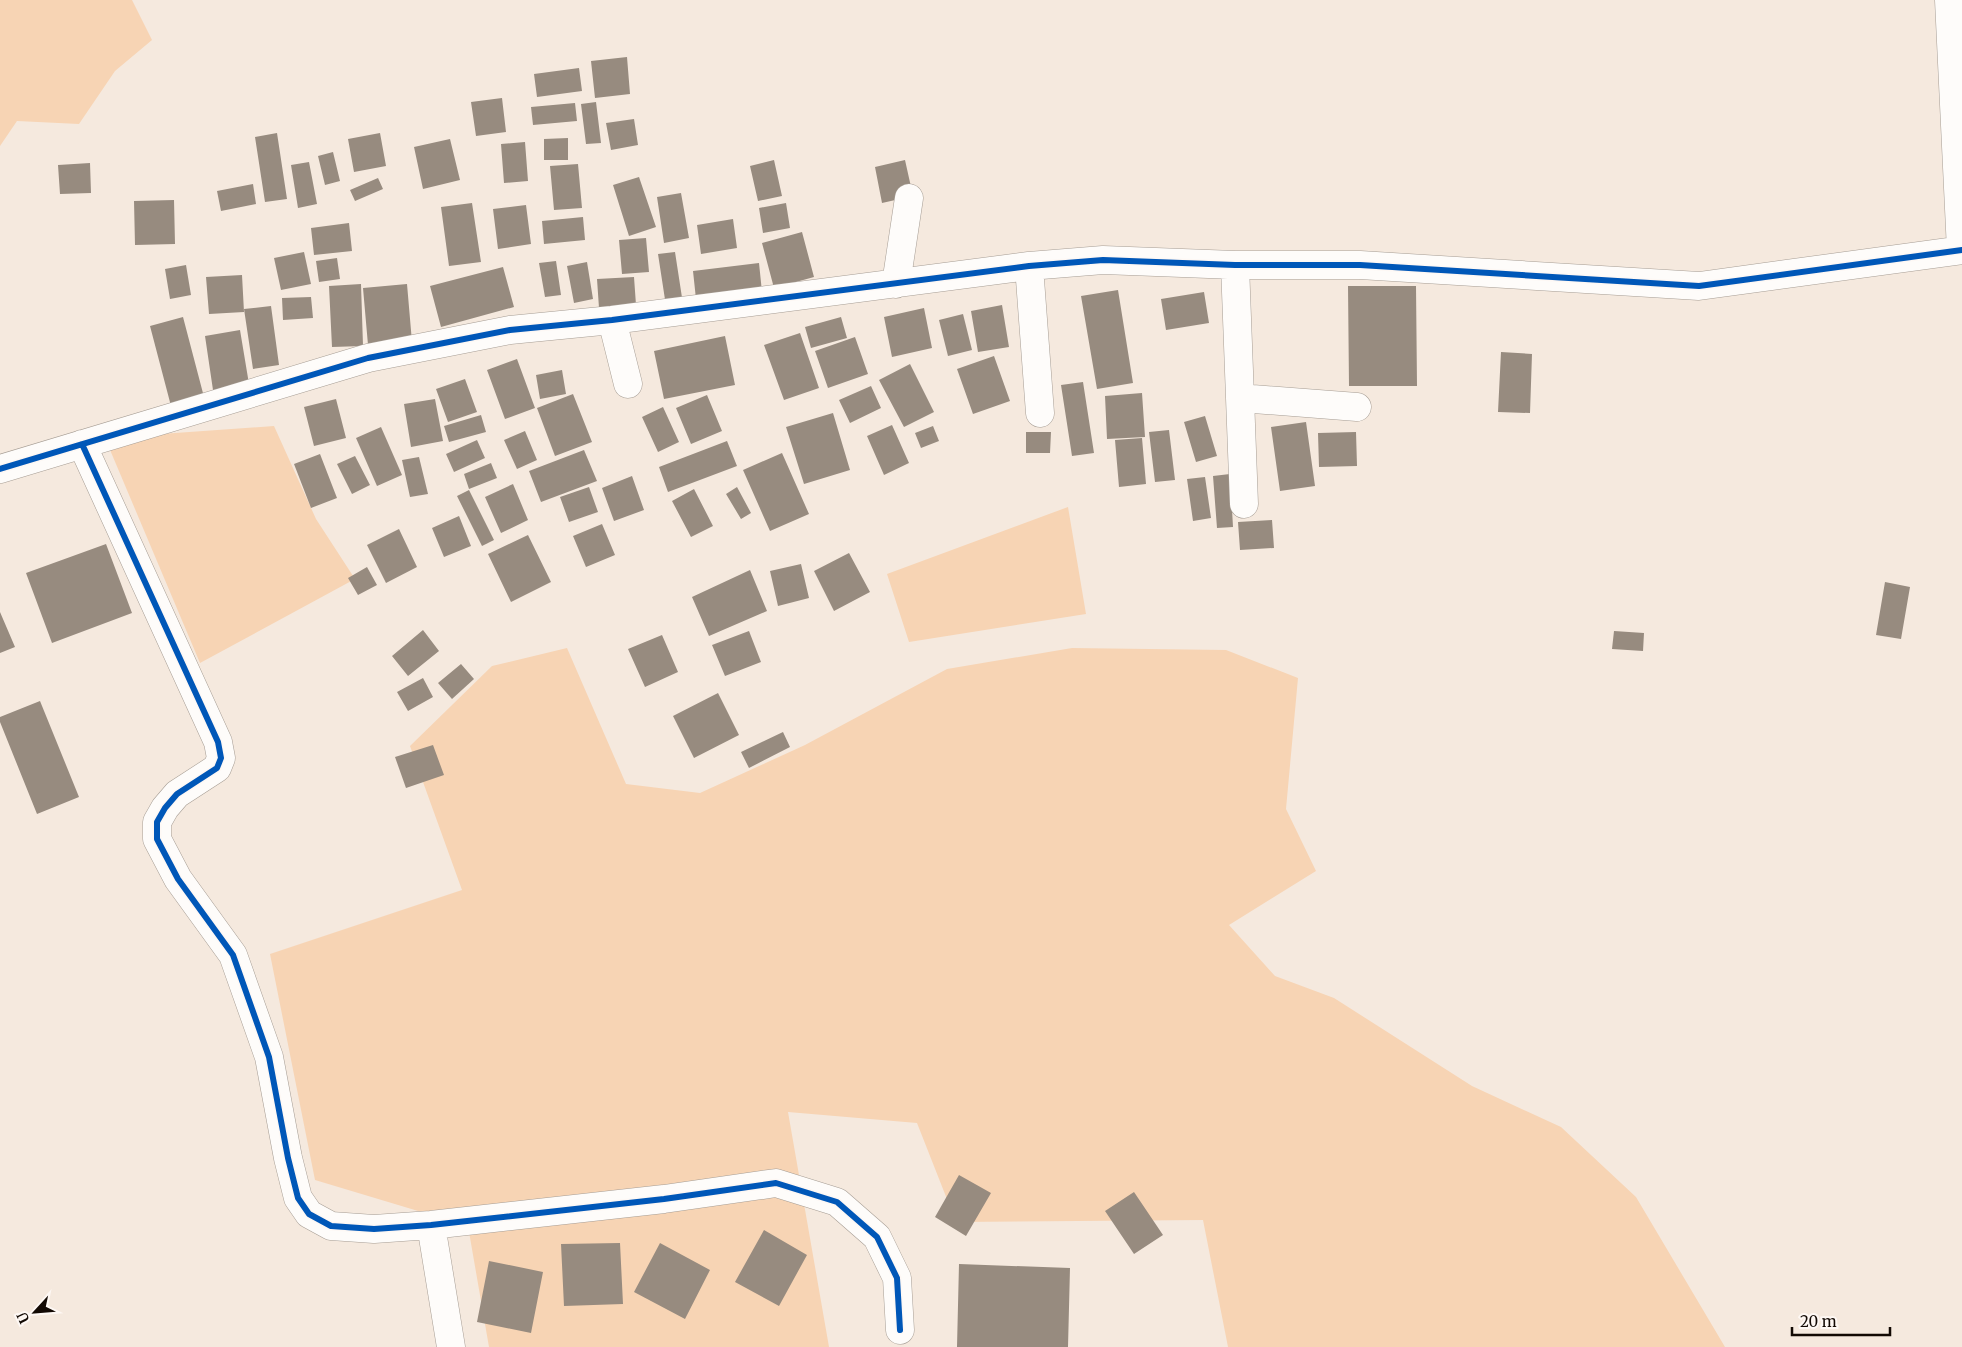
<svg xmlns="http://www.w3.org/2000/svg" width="1962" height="1347" font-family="Merriweather,serif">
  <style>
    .green { fill: #f7d4b4 }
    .building { fill: #978b7f }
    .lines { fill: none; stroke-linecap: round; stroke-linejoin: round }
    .minor-casing { stroke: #a69d94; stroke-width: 29 }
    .minor { stroke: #fefcfa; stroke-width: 28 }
    .cycleway-casing { stroke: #fef8f4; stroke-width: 9 }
    .cycleway { stroke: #0057b8; stroke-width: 6 }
  </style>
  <rect width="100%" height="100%" fill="#f5e9de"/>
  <path class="green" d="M 0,0 L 132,0 L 152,40 L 115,71 L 79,124 L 17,121 L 0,146 Z
    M 274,426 L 316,519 L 355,579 L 200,663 L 105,438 Z
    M 1068,507 L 1086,614 L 909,642 L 887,574 Z
    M 567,648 L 626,784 L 700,793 L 805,745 L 947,669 L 1072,648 L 1226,650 L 1298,678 L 1286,809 L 1316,871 L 1229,925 L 1275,976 L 1334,998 L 1472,1086 L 1561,1127 L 1636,1197 L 1725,1347 L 1228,1347 L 1203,1220 L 956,1222 L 917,1123 L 788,1112 L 829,1347 L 489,1347 L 468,1226 L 315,1180 L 270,954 L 462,890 L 410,746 L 492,666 Z"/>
  <path class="building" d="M 627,57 L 630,94 L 595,98 L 591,61 Z
    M 579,68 L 582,91 L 537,97 L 534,74 Z
    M 502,98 L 506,132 L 476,136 L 471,102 Z
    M 596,102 L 601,143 L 586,144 L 581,104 Z
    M 575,103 L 577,121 L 533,125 L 531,107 Z
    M 634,119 L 638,145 L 611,150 L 606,123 Z
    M 277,133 L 287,199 L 265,202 L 255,137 Z
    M 380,133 L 386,166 L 354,172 L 348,139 Z
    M 568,138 L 568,160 L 544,160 L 544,139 Z
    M 450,139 L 460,180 L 423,189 L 414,147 Z
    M 525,142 L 528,181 L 504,183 L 501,144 Z
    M 333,152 L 340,181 L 325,185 L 318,156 Z
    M 774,160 L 782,196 L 758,201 L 750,166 Z
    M 905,160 L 913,196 L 882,203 L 875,167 Z
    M 309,162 L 317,204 L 298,208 L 291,165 Z
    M 90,163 L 91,193 L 60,194 L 58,165 Z
    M 578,164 L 582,208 L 554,210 L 550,166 Z
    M 639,177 L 656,227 L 629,236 L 613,185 Z
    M 378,178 L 383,189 L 355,201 L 350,190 Z
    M 253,184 L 256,204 L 221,211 L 217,191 Z
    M 681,193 L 689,238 L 664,243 L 657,197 Z
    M 174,200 L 175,244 L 135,245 L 134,201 Z
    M 472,203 L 481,262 L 449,266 L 441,207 Z
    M 786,203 L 790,228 L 763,233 L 759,208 Z
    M 526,205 L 531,244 L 498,249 L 493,209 Z
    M 583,217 L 585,240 L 544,244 L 542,221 Z
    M 733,219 L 737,248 L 701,254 L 697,225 Z
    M 349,223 L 352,251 L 314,255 L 311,228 Z
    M 802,232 L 814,277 L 774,288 L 762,243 Z
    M 646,238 L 649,272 L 622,274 L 619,240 Z
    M 304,252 L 311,284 L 281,290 L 274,258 Z
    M 675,252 L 683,304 L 666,306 L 658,254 Z
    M 337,258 L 340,279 L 319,282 L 316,261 Z
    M 556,261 L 561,295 L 545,297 L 539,263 Z
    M 587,262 L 593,299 L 574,303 L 567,266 Z
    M 759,263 L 762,292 L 696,299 L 693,271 Z
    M 186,265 L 191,295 L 170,299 L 165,269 Z
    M 503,267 L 514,307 L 441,327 L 430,286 Z
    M 242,275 L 244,312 L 209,314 L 206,277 Z
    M 634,277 L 636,305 L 599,308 L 597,279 Z
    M 361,284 L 363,346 L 332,347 L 329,286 Z
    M 407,284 L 412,342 L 368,345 L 363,288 Z
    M 1348,286 L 1416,286 L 1417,386 L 1349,386 Z
    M 1118,290 L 1133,383 L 1097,389 L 1081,296 Z
    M 1204,292 L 1209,323 L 1166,330 L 1161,299 Z
    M 311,297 L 313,318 L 283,320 L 282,298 Z
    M 1002,305 L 1009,347 L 978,352 L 971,311 Z
    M 271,306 L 279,365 L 253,369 L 244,309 Z
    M 924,308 L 932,348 L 892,357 L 884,317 Z
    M 963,314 L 972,350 L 948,356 L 939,320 Z
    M 183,317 L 204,397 L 171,406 L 150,326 Z
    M 841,317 L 847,338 L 811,348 L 805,327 Z
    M 240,330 L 249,384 L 213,390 L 205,336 Z
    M 800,333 L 819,388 L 784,400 L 764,345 Z
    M 725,336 L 735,385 L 664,399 L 654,351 Z
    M 855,337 L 868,374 L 828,388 L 815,351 Z
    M 1501,352 L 1532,354 L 1530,413 L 1498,412 Z
    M 994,356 L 1010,401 L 973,414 L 957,369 Z
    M 517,359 L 535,408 L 505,419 L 487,370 Z
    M 910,364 L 934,412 L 904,427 L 879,380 Z
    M 562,370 L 566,394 L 540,399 L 536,375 Z
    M 465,379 L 477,412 L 448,422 L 436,389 Z
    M 1083,382 L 1094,453 L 1072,456 L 1061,385 Z
    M 871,386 L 881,408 L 850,423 L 839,400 Z
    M 1142,393 L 1145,437 L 1107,439 L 1105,396 Z
    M 573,394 L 592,442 L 555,456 L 537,408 Z
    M 707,395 L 722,431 L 691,444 L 676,408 Z
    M 336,399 L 346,438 L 314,446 L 304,407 Z
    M 435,399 L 443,441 L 411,447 L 404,404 Z
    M 663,407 L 679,442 L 658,452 L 642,417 Z
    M 833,413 L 850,470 L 804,484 L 786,427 Z
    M 481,415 L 486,432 L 449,442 L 444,426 Z
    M 1205,416 L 1217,456 L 1196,462 L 1184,422 Z
    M 1306,422 L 1315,486 L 1280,491 L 1271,427 Z
    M 892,425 L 909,463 L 884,475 L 867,436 Z
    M 933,426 L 939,441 L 921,448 L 915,433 Z
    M 381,427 L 402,475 L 377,486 L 356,438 Z
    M 1169,430 L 1175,480 L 1155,482 L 1149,432 Z
    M 525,431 L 537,460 L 517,469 L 504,440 Z
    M 1026,432 L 1051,432 L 1050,453 L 1026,453 Z
    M 1356,432 L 1357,466 L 1319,467 L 1318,433 Z
    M 1142,438 L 1146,484 L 1119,487 L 1115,440 Z
    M 477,440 L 485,458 L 454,472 L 446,454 Z
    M 727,441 L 737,466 L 668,492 L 659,467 Z
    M 584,450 L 597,481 L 541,502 L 529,471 Z
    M 782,453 L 809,514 L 770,531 L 743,470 Z
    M 320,454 L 337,498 L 311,508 L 294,464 Z
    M 355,456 L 370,485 L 352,494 L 337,464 Z
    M 419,457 L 428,494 L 410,497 L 402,460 Z
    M 491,463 L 497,478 L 469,489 L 464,474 Z
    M 1230,474 L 1233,527 L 1217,528 L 1213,476 Z
    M 632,476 L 644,510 L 614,521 L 602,488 Z
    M 1205,477 L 1211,518 L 1193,521 L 1187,479 Z
    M 513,484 L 528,520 L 501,533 L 485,497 Z
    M 589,487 L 598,512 L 569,522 L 560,497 Z
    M 737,487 L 751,513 L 741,519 L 726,494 Z
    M 694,489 L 713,526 L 691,537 L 672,501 Z
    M 469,490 L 494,540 L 482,546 L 457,496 Z
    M 459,516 L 471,546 L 444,557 L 432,528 Z
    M 1272,520 L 1274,548 L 1240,550 L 1238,522 Z
    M 602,524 L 615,555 L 586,567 L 573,536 Z
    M 399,529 L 417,567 L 386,583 L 367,545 Z
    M 528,535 L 551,582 L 511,602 L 488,554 Z
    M 106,544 L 132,613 L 52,643 L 26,573 Z
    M 849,553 L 870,592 L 834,611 L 814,571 Z
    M 801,564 L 809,598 L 778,606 L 770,571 Z
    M 367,567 L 377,585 L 358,595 L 348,578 Z
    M 750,570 L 767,611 L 709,636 L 692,597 Z
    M 1885,582 L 1910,587 L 1901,639 L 1876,635 Z
    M 0,612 L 15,647 L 0,653 Z
    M 423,630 L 439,651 L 408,676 L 392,656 Z
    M 749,631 L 761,662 L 725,676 L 712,645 Z
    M 1614,631 L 1644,633 L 1643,651 L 1612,649 Z
    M 662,635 L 678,672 L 645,687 L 628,649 Z
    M 461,664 L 474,679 L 452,699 L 438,683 Z
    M 423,678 L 433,697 L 408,711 L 397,692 Z
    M 718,693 L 739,735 L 694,758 L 673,716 Z
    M 40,701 L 79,797 L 37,814 L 0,722 L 0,717 Z
    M 783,732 L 790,747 L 749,768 L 741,752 Z
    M 433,745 L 444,775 L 406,788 L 395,757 Z
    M 959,1175 L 991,1193 L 966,1236 L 935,1217 Z
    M 1134,1192 L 1163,1235 L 1134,1254 L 1105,1211 Z
    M 764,1230 L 807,1255 L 779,1306 L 735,1282 Z
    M 620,1243 L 623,1304 L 564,1306 L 561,1244 Z
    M 660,1243 L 710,1270 L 685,1319 L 634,1292 Z
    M 489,1261 L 543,1272 L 531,1333 L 477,1322 Z
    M 959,1264 L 1070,1268 L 1068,1347 L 957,1347 Z"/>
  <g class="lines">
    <defs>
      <path id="minor" d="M 1949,0 L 1961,250
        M 1235,265 L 1244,504
        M 1029,266 L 1040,413
        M 896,284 L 909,198
        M 612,320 L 628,384
        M 1240,398 L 1357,407
        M 82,444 L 218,742 L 221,758 L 217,768 L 177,794 L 165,808 L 157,822 L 157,839 L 178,879 L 233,955 L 269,1057 L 288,1158 L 298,1198 L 309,1214 L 331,1226 L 374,1229 L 431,1225 L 664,1199 L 776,1183 L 837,1202 L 877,1237 L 897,1278 L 900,1330
        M 0,469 L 368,358 L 510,330 L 612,320 L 1029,266 L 1103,260 L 1235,265 L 1360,265 L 1699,286 L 1962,250
        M 431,1225 L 451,1347"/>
    </defs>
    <use href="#minor" class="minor-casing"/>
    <use href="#minor" class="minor"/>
    <defs>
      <path id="cycleway" d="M 82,444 L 218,742 L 221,758 L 217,768 L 177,794 L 165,808 L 157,822 L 157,839 L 178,879 L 233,955 L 269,1057 L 288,1158 L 298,1198 L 309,1214 L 331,1226 L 374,1229 L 431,1225 L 664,1199 L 776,1183 L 837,1202 L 877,1237 L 897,1278 L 900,1330
        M 0,469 L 368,358 L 510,330 L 612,320 L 1029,266 L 1103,260 L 1235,265 L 1360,265 L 1699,286 L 1962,250"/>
    </defs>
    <use href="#cycleway" class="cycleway-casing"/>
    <use href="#cycleway" class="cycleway"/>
  </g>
  <g transform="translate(35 1312) rotate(244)" stroke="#fef8f4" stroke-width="4" paint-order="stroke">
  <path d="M0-4L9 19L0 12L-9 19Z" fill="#120903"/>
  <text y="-8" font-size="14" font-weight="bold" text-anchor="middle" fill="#120903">U</text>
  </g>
  <path d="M1792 1327v8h98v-8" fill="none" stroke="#120903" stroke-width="2.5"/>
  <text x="1800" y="1327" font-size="15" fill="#120903" stroke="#fef8f4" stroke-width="4" paint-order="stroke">20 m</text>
</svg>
